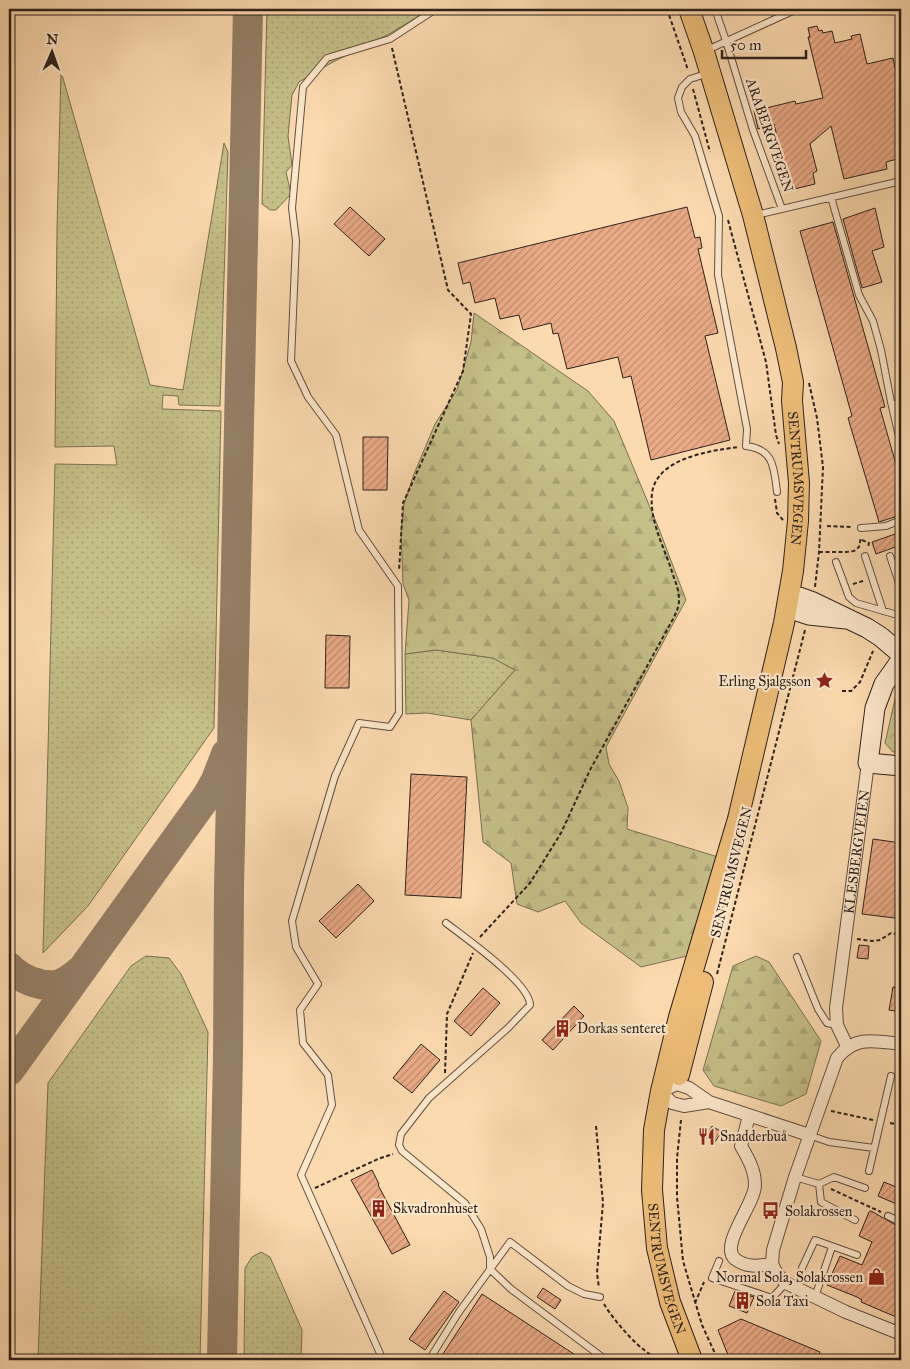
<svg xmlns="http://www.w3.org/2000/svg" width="910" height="1369" font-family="'IM FELL Great Primer',serif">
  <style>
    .grass { fill: url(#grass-dots); stroke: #797051 }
    .forest { fill: url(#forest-firs); stroke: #797051 }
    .park { fill: url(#park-crowns); stroke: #797051 }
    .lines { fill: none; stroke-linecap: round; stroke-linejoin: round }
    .taxiway { stroke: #947e65; stroke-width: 30 }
    .building { fill: url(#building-hatch); stroke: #2e211b }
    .lane-casing { stroke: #614f40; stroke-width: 8 }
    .street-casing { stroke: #614f40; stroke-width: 14 }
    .secondary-casing { stroke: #2e211b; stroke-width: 21 }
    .primary-casing { stroke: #2e211b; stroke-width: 22 }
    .path { stroke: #2e211b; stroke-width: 2; stroke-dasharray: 4 2.5; stroke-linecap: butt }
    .lane { stroke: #fce7cb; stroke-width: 6 }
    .street { stroke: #fce7cb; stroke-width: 12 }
    .secondary { stroke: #fce7cb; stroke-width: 19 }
    .primary { stroke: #eebd78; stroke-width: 20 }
    .labels { text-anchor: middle; stroke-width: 4.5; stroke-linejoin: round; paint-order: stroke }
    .street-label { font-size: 14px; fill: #2e211b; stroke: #fce7cb }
    .poi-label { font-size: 14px; fill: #2e211b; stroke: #fce7cb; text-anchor: start }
  </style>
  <defs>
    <pattern id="grass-dots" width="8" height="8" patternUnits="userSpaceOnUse" patternTransform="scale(1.25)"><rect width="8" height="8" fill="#c4be87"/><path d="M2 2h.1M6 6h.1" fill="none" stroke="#a9a374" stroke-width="1.8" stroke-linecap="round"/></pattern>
    <pattern id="forest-firs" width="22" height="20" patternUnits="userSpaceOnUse" patternTransform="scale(1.25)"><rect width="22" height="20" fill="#c4be87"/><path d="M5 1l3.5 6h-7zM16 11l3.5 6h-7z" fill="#a9a374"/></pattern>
    <pattern id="park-crowns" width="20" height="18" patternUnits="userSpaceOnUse" patternTransform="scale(1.25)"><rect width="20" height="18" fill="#c4be87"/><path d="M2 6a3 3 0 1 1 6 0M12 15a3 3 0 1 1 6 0" fill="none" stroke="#a9a374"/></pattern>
    <pattern id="building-hatch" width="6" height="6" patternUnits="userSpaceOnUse" patternTransform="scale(1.25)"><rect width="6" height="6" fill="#ecab87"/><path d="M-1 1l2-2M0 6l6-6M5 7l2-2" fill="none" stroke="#c08b6e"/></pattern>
  </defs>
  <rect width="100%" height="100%" fill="#fbdaaf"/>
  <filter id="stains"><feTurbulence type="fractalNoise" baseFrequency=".004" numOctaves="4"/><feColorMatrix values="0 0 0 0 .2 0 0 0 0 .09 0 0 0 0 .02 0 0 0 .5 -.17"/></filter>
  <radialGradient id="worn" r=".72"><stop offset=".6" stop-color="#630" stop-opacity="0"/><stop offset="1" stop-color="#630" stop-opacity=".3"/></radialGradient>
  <path class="grass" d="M 267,9 L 430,9 L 391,33 L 333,62 L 299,82 L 292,95 L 288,136 L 292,165 L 286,172 L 291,194 L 276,210 L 270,210 L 262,204 Z
    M 61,71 L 150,385 L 183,390 L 224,143 L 228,152 L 220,406 L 179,405 L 178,396 L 163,395 L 162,409 L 221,411 L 214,728 L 88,906 L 43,953 L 55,464 L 117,465 L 114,446 L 55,447 L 57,229 Z
    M 436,650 L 493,658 L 515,670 L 471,720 L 427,713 L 406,714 L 405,654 Z
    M 146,956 L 169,958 L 181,974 L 208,1032 L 200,1360 L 38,1360 L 48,1083 L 131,966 Z
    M 261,1252 L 270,1257 L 302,1330 L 301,1360 L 244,1360 L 245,1268 L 252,1257 Z"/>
  <path class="forest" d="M 474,313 L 588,391 L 614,421 L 659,529 L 686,600 L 606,747 L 609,764 L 619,781 L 628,808 L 627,829 L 718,857 L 705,909 L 687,956 L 641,967 L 581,923 L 565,901 L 538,912 L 517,904 L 511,863 L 483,842 L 471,720 L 515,670 L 493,658 L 436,650 L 405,654 L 409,600 L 403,584 L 401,533 L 404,504 L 414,474 L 435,424 L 457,390 L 471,342 Z
    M 756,956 L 769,962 L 821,1041 L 806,1094 L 781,1106 L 714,1086 L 703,1070 L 733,966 Z"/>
  <path class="park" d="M 901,681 L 901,752 L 893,752 L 885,743 L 898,686 Z"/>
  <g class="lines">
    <path class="taxiway" d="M 9,967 C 20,979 40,987 57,985 C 66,983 74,976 81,970
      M 9,1071 L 207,796 L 216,780 L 226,754
      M 222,1360 L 228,1054 L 229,888 L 248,9"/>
  </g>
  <path class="building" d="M 817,26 L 819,31 L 822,30 L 823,33 L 832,31 L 835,43 L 852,39 L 851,36 L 860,34 L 867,64 L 893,58 L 901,97 L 901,158 L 886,162 L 887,169 L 844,179 L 831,126 L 810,144 L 817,171 L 813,173 L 815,184 L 790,190 L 774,124 L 758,129 L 754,111 L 795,101 L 796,104 L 823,98 L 808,37 L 810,37 L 808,28 Z
    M 350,207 L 385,239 L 369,256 L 334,224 Z
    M 687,207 L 695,238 L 700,237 L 702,248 L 698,249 L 718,333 L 705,336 L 730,440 L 651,460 L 631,376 L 623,378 L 618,357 L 567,369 L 558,333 L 553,334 L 551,323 L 523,330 L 519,315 L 500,319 L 495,298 L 475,303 L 470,282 L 463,284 L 458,263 Z
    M 875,208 L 884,247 L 872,251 L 882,282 L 862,288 L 843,219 Z
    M 833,222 L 885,407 L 880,408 L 901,482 L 901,515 L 879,522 L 848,418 L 852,416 L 800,231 Z
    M 363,437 L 388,437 L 387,490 L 363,490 Z
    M 901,532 L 901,545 L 876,554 L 872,542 Z
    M 326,635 L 350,636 L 349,688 L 325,688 Z
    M 411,774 L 467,777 L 461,898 L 405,895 Z
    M 873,839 L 901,843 L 901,885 L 899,885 L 895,918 L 862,914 Z
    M 358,884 L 374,901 L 336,938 L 319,921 Z
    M 859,945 L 869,946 L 868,959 L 857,958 Z
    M 893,987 L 901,988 L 901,1012 L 889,1010 Z
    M 483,988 L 500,1003 L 471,1036 L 454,1021 Z
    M 574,1006 L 584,1016 L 553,1050 L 542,1040 Z
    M 421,1044 L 440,1060 L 412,1093 L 393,1078 Z
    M 712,1126 L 722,1132 L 714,1143 L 705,1137 Z
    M 372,1170 L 379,1184 L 378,1185 L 410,1245 L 392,1254 L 351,1180 Z
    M 884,1182 L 901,1189 L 901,1206 L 878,1196 Z
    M 871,1211 L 901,1228 L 901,1317 L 897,1315 L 896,1317 L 861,1302 L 862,1300 L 857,1297 L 827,1285 L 840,1256 L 862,1265 L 872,1242 L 859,1236 L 869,1212 Z
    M 543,1288 L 561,1300 L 555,1309 L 537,1297 Z
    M 444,1291 L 459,1302 L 425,1350 L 409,1339 Z
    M 735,1291 L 754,1297 L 747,1313 L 729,1306 Z
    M 482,1294 L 583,1360 L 439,1360 Z
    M 741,1319 L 820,1352 L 817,1360 L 730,1360 L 718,1330 Z"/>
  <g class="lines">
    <defs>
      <path id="lane" d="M 715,9 L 726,41 L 753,130 L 782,209
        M 895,9 L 901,10
        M 705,51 L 797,9
        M 709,73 L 690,79 L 682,87 L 678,98 L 681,112 L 695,136 L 719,216 L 718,275 L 747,429 L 746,446 C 774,449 774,468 777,492
        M 831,197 L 859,295 L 873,321 L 881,350 L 891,402 L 897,406 L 901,406
        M 756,215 L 901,181
        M 891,402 L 901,445
        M 861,528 L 886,526 L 901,520
        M 865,556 L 883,611
        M 890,556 L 901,589
        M 836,562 L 849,597 L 856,603 L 901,616
        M 446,923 C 464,937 530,983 530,1005 L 508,1028 L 429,1098 L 401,1134 L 399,1145 L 402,1151 L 465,1203 L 481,1229 L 490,1257 L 490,1269 L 511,1289 L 606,1360
        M 797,957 L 818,1009 L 827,1023 L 837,1025
        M 809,1135 L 829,1142 L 874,1148
        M 869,1171 L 891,1076
        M 795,1177 L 819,1184 L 834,1177 L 865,1188
        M 819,1184 L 821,1202 L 855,1220
        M 888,1216 L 901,1222
        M 719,1261 L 712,1278 L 772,1298 L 786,1283
        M 802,1268 L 815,1240 L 857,1255
        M 815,1297 L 832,1247
        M 386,1360 L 382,1358 L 301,1175 L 332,1105 L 328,1075 L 303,1043 L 300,1010 L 318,984 L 296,947 L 292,921 L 335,776 L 359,723 L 390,727 L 399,713 L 398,586 L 359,530 L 336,435 L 308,397 L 291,361 L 296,241 L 292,208 L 303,87 L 327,58 L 390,39 L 436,9
        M 429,1360 L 459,1312 L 510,1242 L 568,1286 L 584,1294 L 600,1297"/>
      <g id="street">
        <path id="s1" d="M 848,1048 L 837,1025 L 836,1008 L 868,763"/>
        <path d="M 709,1102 L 684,1106 L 672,1103 L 661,1091 L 677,1084 L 689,1088 L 709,1102 L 809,1135"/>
        <path d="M 749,1116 L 741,1146 C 748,1158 755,1170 755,1185 C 755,1204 719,1245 735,1259 C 747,1268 758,1266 772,1264"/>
        <path d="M 772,1264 L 773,1250 L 795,1177 L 837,1058 C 855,1035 875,1041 901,1044"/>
        <path d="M 772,1264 L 777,1274 L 786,1283 L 846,1312 L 901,1334"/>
      </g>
      <path id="secondary" d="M 846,619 L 809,615 L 797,611 L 788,601 L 799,597 L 813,602 L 867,628 L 881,637 L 901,654
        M 901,660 L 884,684 L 875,708 L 868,763 L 901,766"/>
      <g id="primary">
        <path id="s2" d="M 689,9 L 704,52 L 753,215 L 786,348 L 793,382 L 792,401 L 799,483 L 798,521 L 793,571 L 784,623 L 738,819 L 679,1017 L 661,1091 L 654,1130 L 652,1190 L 657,1248 L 670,1302 L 692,1360"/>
        <path d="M 679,1075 L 703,982"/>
      </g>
    </defs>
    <use href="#lane" class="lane-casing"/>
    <use href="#street" class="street-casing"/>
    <use href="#secondary" class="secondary-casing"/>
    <use href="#primary" class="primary-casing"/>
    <path class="path" d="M 667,9 L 688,70
      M 392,48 L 448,290 L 471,314 L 463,371 L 403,503 L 399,571
      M 693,89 L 710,152
      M 728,220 L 766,362 L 776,435 L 779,444
      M 809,383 L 817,418 L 823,467 L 819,552 L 815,587
      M 775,499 L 777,513 L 783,520
      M 827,526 L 853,527
      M 862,540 L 869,543 L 868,548
      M 819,552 L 846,552 L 854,551 L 859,547 L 861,537
      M 853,584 L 863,581
      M 842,691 L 851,691 L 860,682 L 873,651
      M 480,937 L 530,883 L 561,833 L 590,770 L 673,619 C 676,613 679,607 679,600 C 679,593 677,585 674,578 C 666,550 649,523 652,493 C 657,458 709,451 738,447
      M 857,939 L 872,941 L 880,940 L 891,933 L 901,935
      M 717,974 L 805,630
      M 445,1073 L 447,1014 L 473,953
      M 831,1111 L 873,1120
      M 681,1120 L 677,1158 L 677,1197 L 683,1261 L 702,1325 L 718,1360
      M 890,1123 L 901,1125
      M 596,1126 L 603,1203 L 597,1273 L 599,1288
      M 315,1188 L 378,1159 L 393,1154
      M 831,1189 L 881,1212
      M 695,1303 L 704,1282
      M 604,1304 C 614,1321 642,1354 661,1360"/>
    <use href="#lane" class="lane"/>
    <use href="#street" class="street"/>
    <use href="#secondary" class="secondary"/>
    <use href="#primary" class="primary"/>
  </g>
  <defs>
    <symbol id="sight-bare" viewBox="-9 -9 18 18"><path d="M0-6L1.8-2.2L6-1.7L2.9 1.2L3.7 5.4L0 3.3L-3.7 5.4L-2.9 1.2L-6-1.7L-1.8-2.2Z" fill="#8f2418" stroke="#fce7cb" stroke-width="2.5" paint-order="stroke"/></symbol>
    <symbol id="building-bare" viewBox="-9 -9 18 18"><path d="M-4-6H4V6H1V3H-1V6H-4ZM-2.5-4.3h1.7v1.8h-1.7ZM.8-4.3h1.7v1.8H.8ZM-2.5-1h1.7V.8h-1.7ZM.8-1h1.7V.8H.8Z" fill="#8f2418" stroke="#fce7cb" stroke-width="2.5" paint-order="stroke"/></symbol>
    <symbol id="restaurant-bare" viewBox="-9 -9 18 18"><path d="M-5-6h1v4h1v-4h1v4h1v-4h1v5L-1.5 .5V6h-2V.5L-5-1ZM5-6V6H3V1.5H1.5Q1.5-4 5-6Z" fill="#8f2418" stroke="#fce7cb" stroke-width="2.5" paint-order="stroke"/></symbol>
    <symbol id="bus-bare" viewBox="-9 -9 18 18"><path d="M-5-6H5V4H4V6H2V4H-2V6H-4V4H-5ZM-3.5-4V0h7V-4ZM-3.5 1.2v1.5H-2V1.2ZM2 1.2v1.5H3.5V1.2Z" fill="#8f2418" stroke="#fce7cb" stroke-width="2.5" paint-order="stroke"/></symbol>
    <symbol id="shop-bare" viewBox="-9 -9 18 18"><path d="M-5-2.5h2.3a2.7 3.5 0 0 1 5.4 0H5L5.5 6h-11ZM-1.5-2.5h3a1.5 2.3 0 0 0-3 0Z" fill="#8f2418" stroke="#fce7cb" stroke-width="2.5" paint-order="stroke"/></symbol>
  </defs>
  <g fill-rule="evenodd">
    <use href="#sight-bare" x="812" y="668" width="25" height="25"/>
    <use href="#building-bare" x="550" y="1016" width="25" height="25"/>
    <use href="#restaurant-bare" x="694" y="1124" width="25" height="25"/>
    <use href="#building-bare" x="366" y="1196" width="25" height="25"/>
    <use href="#bus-bare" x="758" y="1198" width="25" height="25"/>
    <use href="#shop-bare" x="864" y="1264" width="25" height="25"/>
    <use href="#building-bare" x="730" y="1288" width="25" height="25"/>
  </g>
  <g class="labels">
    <g class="street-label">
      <text transform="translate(770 135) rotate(71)" y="5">ARABERGVEGEN</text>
      <text dy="5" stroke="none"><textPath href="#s2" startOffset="484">SENTRUMSVEGEN</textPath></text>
      <text dy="5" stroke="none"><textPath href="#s1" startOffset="200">KLESBERGVEIEN</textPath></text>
      <text transform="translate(731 872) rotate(-76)" y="5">SENTRUMSVEGEN</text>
      <text dy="5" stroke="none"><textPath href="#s2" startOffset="1294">SENTRUMSVEGEN</textPath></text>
    </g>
    <g class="poi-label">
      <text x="811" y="686" text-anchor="end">Erling Sjalgsson</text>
      <text x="577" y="1033">Dorkas senteret</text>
      <text x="720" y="1141">Snadderbuå</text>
      <text x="393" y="1213">Skvadronhuset</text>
      <text x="785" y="1216">Solakrossen</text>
      <text x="863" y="1282" text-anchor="end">Normal Sola, Solakrossen</text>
      <text x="756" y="1306">Sola Taxi</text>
    </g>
  </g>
  <rect width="910" height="1369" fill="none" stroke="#fbdaaf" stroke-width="30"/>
  <rect x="10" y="10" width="890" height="1349" fill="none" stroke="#2e211b" stroke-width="2.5"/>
  <rect x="15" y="15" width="880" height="1339" fill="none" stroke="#2e211b"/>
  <g transform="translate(52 52) rotate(2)" stroke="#fce7cb" stroke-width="4" paint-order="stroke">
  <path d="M0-4L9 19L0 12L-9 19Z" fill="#2e211b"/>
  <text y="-8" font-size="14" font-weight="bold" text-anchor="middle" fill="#2e211b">N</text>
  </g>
  <path d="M722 50v8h84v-8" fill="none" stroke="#2e211b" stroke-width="2.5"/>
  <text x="730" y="50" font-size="15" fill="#2e211b" stroke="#fce7cb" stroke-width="4" paint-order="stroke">50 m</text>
  <rect width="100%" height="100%" filter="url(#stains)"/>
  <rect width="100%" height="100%" fill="url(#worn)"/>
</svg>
